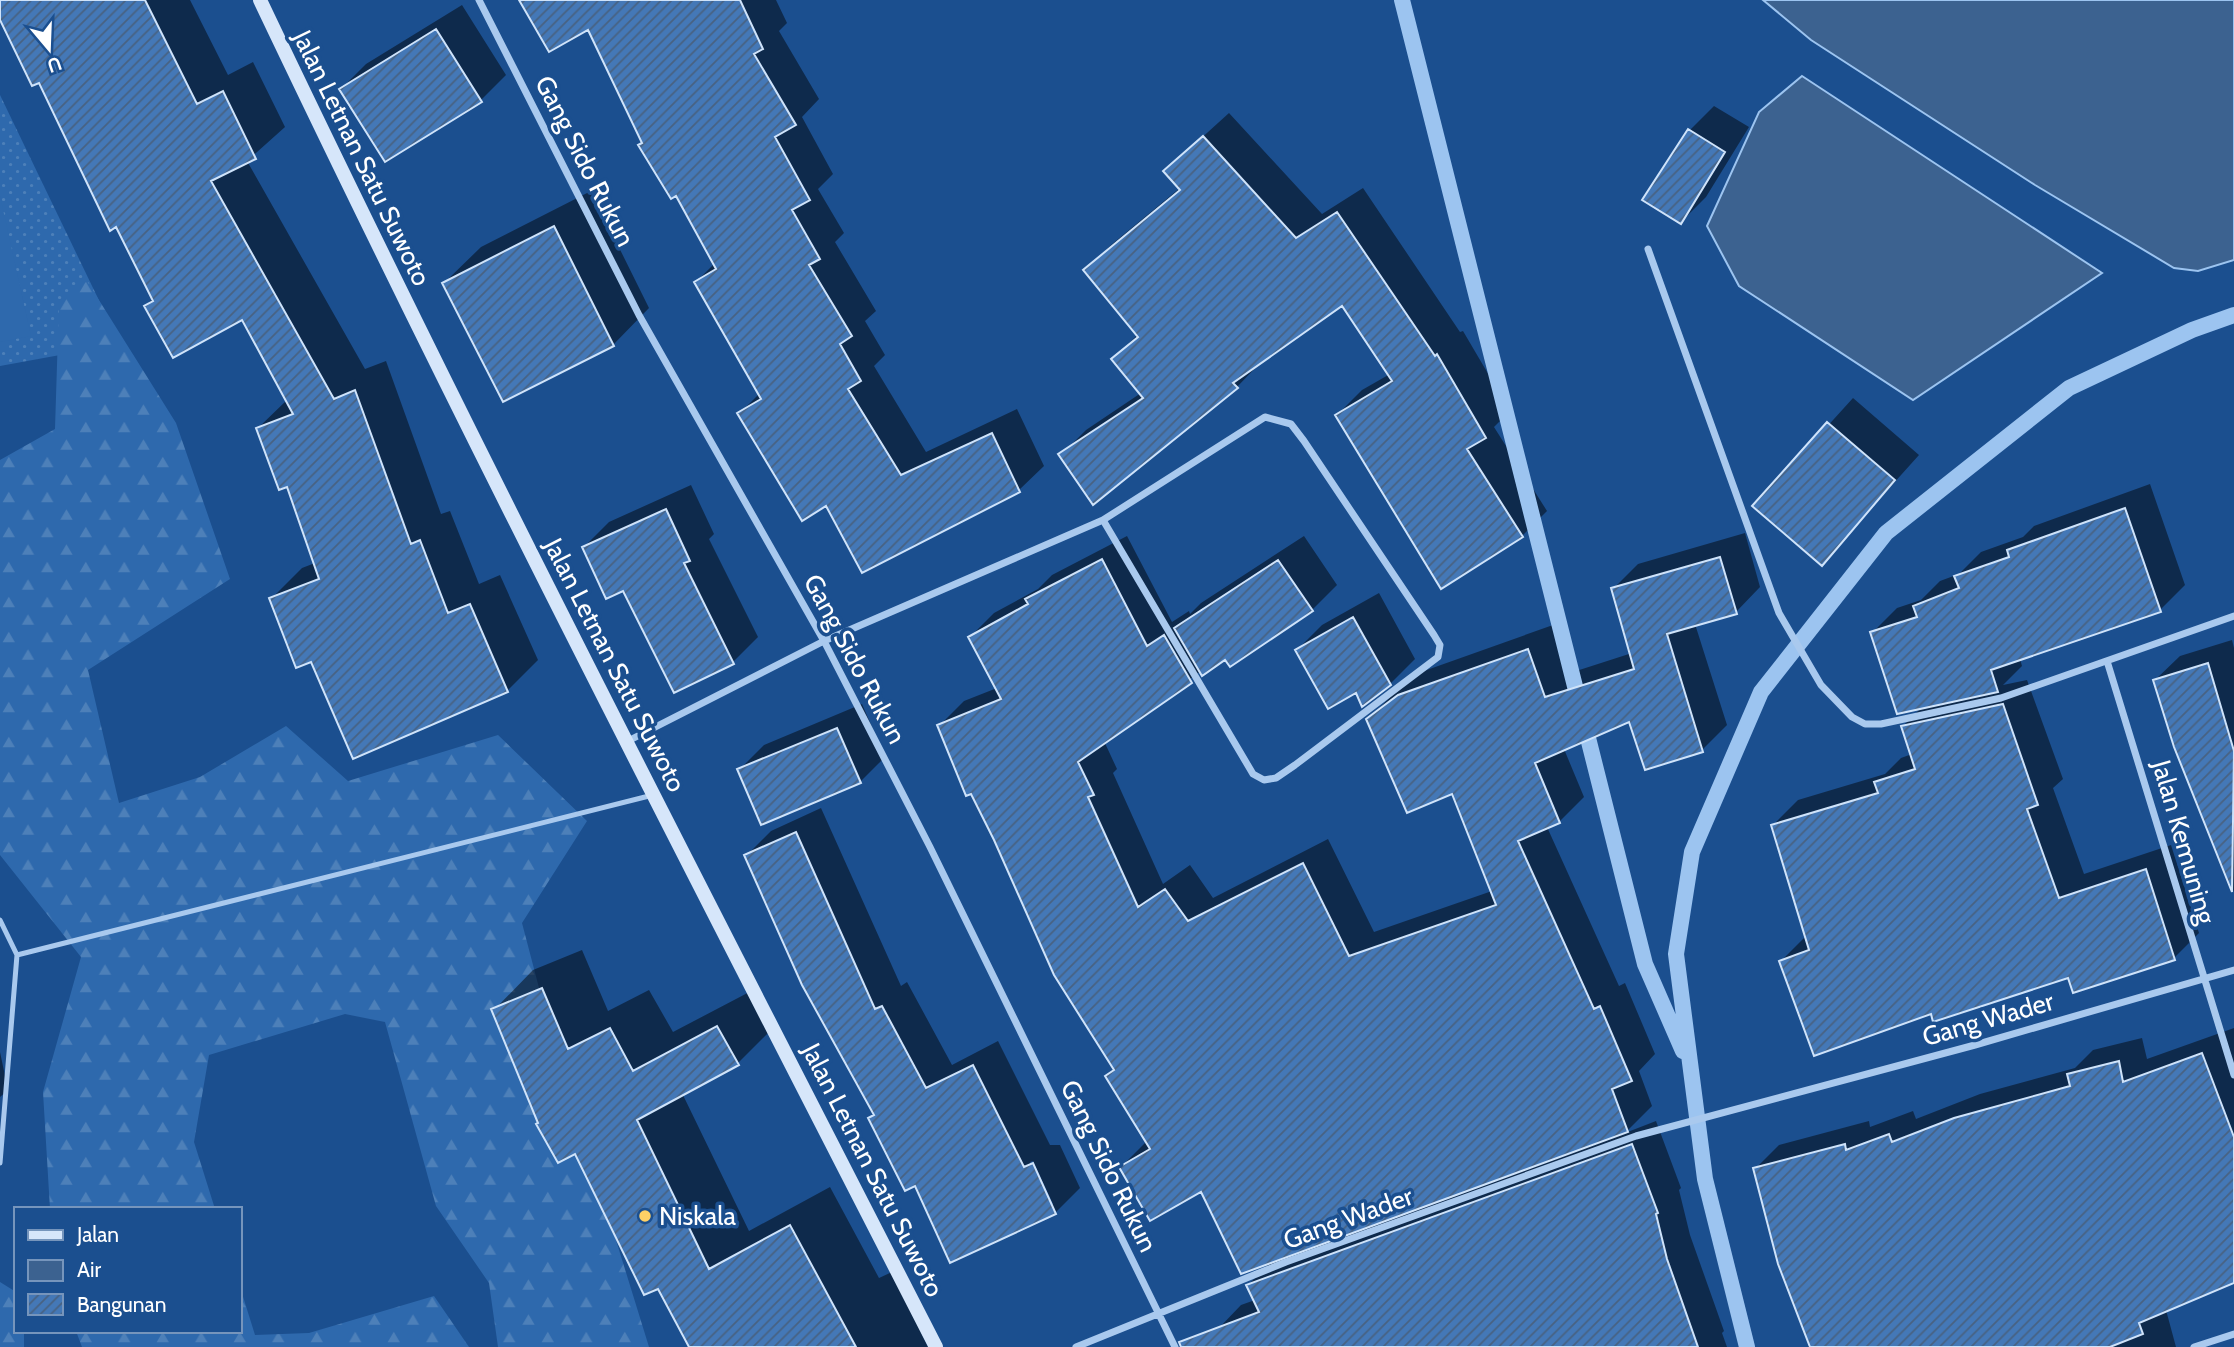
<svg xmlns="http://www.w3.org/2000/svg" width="2234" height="1347" font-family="Cabin,sans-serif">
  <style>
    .grass { fill: url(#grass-dots) }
    .forest { fill: url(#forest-firs) }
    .pitch { fill: #2e69ad }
    .water { fill: #3c6290; stroke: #9cc4f0; stroke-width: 2 }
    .shadow { fill: #0007; fill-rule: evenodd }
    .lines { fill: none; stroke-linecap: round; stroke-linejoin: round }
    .stream { stroke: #9cc4f0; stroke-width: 16 }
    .building { fill: url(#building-hatch); stroke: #cfe3fa; stroke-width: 2 }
    .lane { stroke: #a9c9ee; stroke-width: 5 }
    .street { stroke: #a9c9ee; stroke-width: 7 }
    .secondary { stroke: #d6e6fa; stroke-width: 14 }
    .poi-dot { fill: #ffd166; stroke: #1b4f8f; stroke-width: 2.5 }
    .labels { text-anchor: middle; stroke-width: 7; stroke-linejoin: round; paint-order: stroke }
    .street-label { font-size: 26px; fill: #fff; stroke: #1b4f8f }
    .poi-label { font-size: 26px; fill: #fff; stroke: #1b4f8f; text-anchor: start }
  </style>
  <defs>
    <pattern id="grass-dots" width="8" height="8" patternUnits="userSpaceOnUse" patternTransform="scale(1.75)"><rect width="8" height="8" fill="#2e69ad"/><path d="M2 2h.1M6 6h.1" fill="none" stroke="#4d80b9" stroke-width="1.8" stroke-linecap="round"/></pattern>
    <pattern id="forest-firs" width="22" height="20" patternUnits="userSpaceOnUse" patternTransform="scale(1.75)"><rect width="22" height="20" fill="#2e69ad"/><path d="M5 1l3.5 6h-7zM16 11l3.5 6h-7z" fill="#4d80b9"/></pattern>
    <pattern id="building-hatch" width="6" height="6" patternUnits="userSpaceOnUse" patternTransform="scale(1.75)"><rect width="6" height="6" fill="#4478b7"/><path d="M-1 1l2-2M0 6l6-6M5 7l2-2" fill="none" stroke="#486282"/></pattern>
  </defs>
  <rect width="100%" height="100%" fill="#1b4f8f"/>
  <path class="grass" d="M 0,95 L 120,344 L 0,366 Z"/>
  <path class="forest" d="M 87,281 L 176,423 L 230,579 L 88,670 L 119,803 L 200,777 L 286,726 L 348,781 L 498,735 L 587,821 L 522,923 L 544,1007 L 649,1347 L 498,1347 L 489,1283 L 436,1206 L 385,1022 L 345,1014 L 209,1055 L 194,1142 L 215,1209 L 50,1209 L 43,1092 L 81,957 L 0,855 L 0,460 L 55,429 L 59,302 Z
    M 0,1282 L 16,1292 L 16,1331 L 24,1331 L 24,1347 L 0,1347 Z
    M 240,1287 L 255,1335 L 309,1333 L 434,1296 L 469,1347 L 82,1347 L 76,1331 L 240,1331 Z"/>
  <path class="pitch" d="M 0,196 L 31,336 L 0,342 Z"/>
  <path class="water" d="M 1763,0 L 2234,0 L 2234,260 L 2198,271 L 2174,268 L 2035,185 L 1811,40 Z
    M 1802,76 L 2102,273 L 1913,400 L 1739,286 L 1707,226 L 1759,112 Z"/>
  <path class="shadow" d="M 0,0 L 190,0 L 228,75 L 253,62 L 285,127 L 247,161 L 365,369 L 386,361 L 441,514 L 450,511 L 479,584 L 500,575 L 538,660 L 507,691 L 312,660 L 271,599 L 302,568 L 315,563 L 288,485 L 258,428 L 288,399 L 243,318 L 146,306 L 153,298 L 40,80 L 3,22 L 0,23 Z
    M 521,0 L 776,0 L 787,23 L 779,31 L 819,99 L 802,117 L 833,174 L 818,189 L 844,233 L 835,242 L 876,311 L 865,321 L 885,355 L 874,366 L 926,452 L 1017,409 L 1044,466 L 1019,490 L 862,571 L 827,504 L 740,413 L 760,393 L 696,282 L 715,263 L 677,194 L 643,143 L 589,28 Z
    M 462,5 L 506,75 L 481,100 L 341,89 L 366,64 Z
    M 1714,106 L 1749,127 L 1706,197 L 1681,222 L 1689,131 Z
    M 1229,113 L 1322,214 L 1363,188 L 1460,332 L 1463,331 L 1510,411 L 1494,427 L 1547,511 L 1522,536 L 1441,586 L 1337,415 L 1362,390 L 1390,374 L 1343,304 L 1261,362 L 1237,387 L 1061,455 L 1086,430 L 1141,393 L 1113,360 L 1138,334 L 1086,270 L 1111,245 L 1180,188 L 1165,171 Z
    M 591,191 L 649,308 L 613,345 L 504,400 L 444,283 L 481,247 Z
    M 1853,398 L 1919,455 L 1822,563 L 1755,506 Z
    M 2150,484 L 2185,585 L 2160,610 L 2020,659 L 2022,666 L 2003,685 L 2027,680 L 2063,779 L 2053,788 L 2084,874 L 2171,845 L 2199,933 L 2174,958 L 2069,976 L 1932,1011 L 1781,961 L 1806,936 L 1773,825 L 1798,800 L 1885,774 L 1901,758 L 1912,754 L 1903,726 L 1922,707 L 1872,633 L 1897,608 L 1921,600 L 1940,581 L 1959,574 L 1981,552 L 2023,537 L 2034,526 Z
    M 691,485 L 714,534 L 709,539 L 758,637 L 733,662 L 675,691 L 624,589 L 584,547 L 609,522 Z
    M 1745,533 L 1760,587 L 1736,612 L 1695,624 L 1727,725 L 1702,750 L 1631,720 L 1564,749 L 1584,797 L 1559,822 L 1547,827 L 1619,986 L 1625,983 L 1655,1054 L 1639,1071 L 1652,1106 L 1625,1133 L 1656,1121 L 1681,1188 L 1679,1190 L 1690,1235 L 1724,1331 L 1722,1333 L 1727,1347 L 1224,1347 L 1218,1329 L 1241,1305 L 1255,1300 L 1248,1285 L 1273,1260 L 1202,1189 L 1121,1167 L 1147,1141 L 1107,1076 L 1115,1068 L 939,726 L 964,701 L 997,688 L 970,637 L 994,613 L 1038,589 L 1052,575 L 1127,536 L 1172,622 L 1189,611 L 1190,614 L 1201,603 L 1304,536 L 1337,585 L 1312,610 L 1201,671 L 1104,741 L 1117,769 L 1113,773 L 1163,884 L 1190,865 L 1213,898 L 1328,839 L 1374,932 L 1492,891 L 1453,792 L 1369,719 L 1393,694 L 1424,671 L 1553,625 L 1570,673 L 1632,653 L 1613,589 L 1638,564 Z
    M 1379,593 L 1415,659 L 1390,684 L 1297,650 L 1322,625 Z
    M 2232,640 L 2234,648 L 2234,892 L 2175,747 L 2155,680 L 2180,656 Z
    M 862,704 L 885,757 L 860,782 L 739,770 L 764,745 Z
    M 821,808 L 901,986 L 907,982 L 952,1065 L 998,1041 L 1050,1145 L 1060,1145 L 1080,1188 L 1055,1213 L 916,1184 L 871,1118 L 875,1113 L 746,856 L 771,831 ZM 1033,1161 L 1053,1204 L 1049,1204 L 1030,1162 Z
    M 582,950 L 608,1011 L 649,990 L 673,1032 L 757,988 L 777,1024 L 737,1064 L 682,1093 L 749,1231 L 830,1187 L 879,1278 L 892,1272 L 928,1347 L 691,1347 L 659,1286 L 576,1151 L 540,1122 L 494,1010 L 533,970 Z
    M 2234,1028 L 2234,1281 L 2166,1310 L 2176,1347 L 1808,1347 L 1811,1344 L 1755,1169 L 1779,1145 L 1869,1121 L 1870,1127 L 1913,1111 L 1916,1119 L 1980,1094 L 2075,1068 L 2093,1050 L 2142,1038 L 2147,1059 Z
    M 0,1052 L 8,1090 L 0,1097 Z"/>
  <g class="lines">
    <path class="stream" d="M 1402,0 L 1645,964 L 1683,1051
      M 1747,1347 L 1705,1179 L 1676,954 L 1692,852 L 1761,692 L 1886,533 L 2069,388 L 2192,330 L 2234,315"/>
  </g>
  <path class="building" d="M 0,0 L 145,0 L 197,104 L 223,91 L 256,159 L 211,181 L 334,399 L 355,390 L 411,544 L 420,540 L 448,613 L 470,604 L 508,692 L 353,759 L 311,662 L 296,668 L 269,598 L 319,579 L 287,487 L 279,490 L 256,428 L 293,414 L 242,320 L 173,358 L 144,306 L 153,301 L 116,227 L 110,231 L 39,83 L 32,86 L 0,20 Z
    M 519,0 L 740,0 L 763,49 L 754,54 L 796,125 L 775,137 L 810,200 L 792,210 L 820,259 L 809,265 L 852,336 L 840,344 L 861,381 L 848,389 L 901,475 L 992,433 L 1020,492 L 862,573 L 826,506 L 802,521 L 737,413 L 761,399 L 694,282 L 716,269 L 676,196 L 671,199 L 638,145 L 642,143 L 588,30 L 549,52 Z
    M 436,29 L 482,102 L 385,162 L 339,89 Z
    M 1688,129 L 1725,152 L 1681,224 L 1642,200 Z
    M 1203,136 L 1296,238 L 1337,212 L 1435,356 L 1437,354 L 1486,438 L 1467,449 L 1523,537 L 1441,589 L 1335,415 L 1392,381 L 1342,306 L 1233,383 L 1238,388 L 1093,505 L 1058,454 L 1143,398 L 1111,359 L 1138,337 L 1083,270 L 1180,190 L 1163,171 Z
    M 554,226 L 614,346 L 503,402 L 442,283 Z
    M 1827,422 L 1895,480 L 1822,566 L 1752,506 Z
    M 2125,508 L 2161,612 L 1991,670 L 1998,692 L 1897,714 L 1870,632 L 1917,617 L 1913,606 L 1959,588 L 1954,576 L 2009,557 L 2007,550 Z
    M 666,509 L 690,561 L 684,563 L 734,664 L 674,693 L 623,591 L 606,599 L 582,547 Z
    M 1720,557 L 1737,614 L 1667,634 L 1703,752 L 1645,770 L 1629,722 L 1535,763 L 1560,823 L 1518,841 L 1594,1009 L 1600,1006 L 1632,1081 L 1612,1089 L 1628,1132 L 1241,1274 L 1201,1192 L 1150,1221 L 1119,1167 L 1150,1149 L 1105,1076 L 1114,1070 L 1054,975 L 994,840 L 971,794 L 966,796 L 937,725 L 1001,699 L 968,637 L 1028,604 L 1025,599 L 1102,559 L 1147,646 L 1164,635 L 1192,683 L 1078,762 L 1094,795 L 1088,797 L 1138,907 L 1165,889 L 1188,921 L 1303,863 L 1349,956 L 1496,905 L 1452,794 L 1407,813 L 1366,719 L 1398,695 L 1528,649 L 1545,697 L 1634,669 L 1611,588 Z
    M 1278,560 L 1313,611 L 1230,667 L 1225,660 L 1202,676 L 1174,628 Z
    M 1353,617 L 1391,685 L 1362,707 L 1356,693 L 1328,709 L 1295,650 Z
    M 2208,663 L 2234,751 L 2232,892 L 2174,747 L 2153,680 Z
    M 2003,704 L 2038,805 L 2027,809 L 2059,898 L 2146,869 L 2175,960 L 2073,993 L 2068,978 L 1933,1022 L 1931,1014 L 1814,1056 L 1779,961 L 1809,950 L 1771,825 L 1878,793 L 1874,782 L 1915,769 L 1901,726 Z
    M 837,728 L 861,783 L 761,825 L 737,769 Z
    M 796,832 L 875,1009 L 882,1006 L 926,1088 L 973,1065 L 1024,1167 L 1033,1163 L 1056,1214 L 950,1263 L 915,1186 L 905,1191 L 868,1118 L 874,1115 L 802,985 L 744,855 Z
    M 542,988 L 568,1049 L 610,1028 L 633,1071 L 717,1026 L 739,1065 L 637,1120 L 709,1269 L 790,1225 L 856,1347 L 689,1347 L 658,1289 L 644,1295 L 575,1154 L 558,1163 L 536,1124 L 538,1123 L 491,1009 Z
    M 2202,1053 L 2234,1137 L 2234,1283 L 2139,1323 L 2143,1334 L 2110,1347 L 1810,1347 L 1778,1264 L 1753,1168 L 1845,1144 L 1846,1150 L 1889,1134 L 1892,1142 L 1954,1118 L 2070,1086 L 2067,1074 L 2119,1061 L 2123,1082 Z
    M 1632,1144 L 1658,1213 L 1656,1214 L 1667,1259 L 1698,1347 L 1181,1347 L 1179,1342 L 1259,1312 L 1246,1285 Z"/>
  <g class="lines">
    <path class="lane" d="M 0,920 L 17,955 L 0,1163
      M 17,955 L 653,795"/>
    <path class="street" d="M 479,0 L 639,315 L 824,641 L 930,847 L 1175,1347
      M 1648,249 L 1779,613 L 1821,685 L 1852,717 L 1865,724 L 1881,724 L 2001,698 L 2234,616
      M 2107,661 L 2234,1075
      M 626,742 L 824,641 L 1103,520 L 1265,417 L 1291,424 L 1304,441 L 1434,635 L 1440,645 L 1438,657 L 1295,765 L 1276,778 L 1264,780 L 1253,774 L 1103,520
      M 1076,1347 L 1286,1262 L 1636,1136 L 1975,1045 L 2234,970
      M 2194,1347 L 2234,1334"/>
    <path class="secondary" d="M 260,0 C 476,454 707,900 936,1347"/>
  </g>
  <circle class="poi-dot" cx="645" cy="1216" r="7"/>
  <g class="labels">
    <g class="street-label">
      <text transform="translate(362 158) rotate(64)" y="9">Jalan Letnan Satu Suwoto</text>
      <text transform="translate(585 161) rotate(63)" y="9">Gang Sido Rukun</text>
      <text transform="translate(855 659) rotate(62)" y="9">Gang Sido Rukun</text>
      <text transform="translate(615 665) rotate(63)" y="9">Jalan Letnan Satu Suwoto</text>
      <text transform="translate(2184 842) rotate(74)" y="9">Jalan Kemuning</text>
      <text transform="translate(1988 1019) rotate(-16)" y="9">Gang Wader</text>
      <text transform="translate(1109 1166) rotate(64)" y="9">Gang Sido Rukun</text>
      <text transform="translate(873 1170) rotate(63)" y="9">Jalan Letnan Satu Suwoto</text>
      <text transform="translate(1348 1218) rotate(-20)" y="9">Gang Wader</text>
    </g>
    <g class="poi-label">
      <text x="659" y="1225">Niskala</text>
    </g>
  </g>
  <rect x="14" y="1207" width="228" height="126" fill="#1b4f8f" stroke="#7695bc" stroke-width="2"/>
  <rect x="28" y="1230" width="35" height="10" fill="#d6e6fa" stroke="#7695bc" stroke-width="2"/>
  <text x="77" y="1242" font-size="21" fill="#ffffff">Jalan</text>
  <rect x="28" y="1260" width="35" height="21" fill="#3c6290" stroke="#7695bc" stroke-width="2"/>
  <text x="77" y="1277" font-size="21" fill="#ffffff">Air</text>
  <rect x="28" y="1294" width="35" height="21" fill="url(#building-hatch)" stroke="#7695bc" stroke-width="2"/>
  <text x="77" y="1312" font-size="21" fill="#ffffff">Bangunan</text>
  <g transform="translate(49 49) rotate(161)" stroke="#1b4f8f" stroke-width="5" paint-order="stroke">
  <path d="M0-5L12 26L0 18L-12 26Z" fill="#ffffff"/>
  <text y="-10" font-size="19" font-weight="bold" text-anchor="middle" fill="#ffffff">U</text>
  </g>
</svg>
